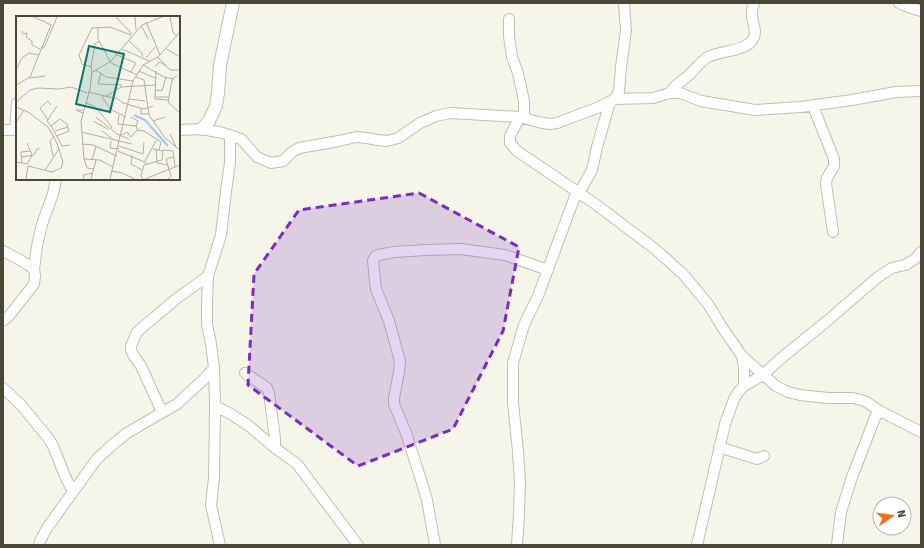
<svg xmlns="http://www.w3.org/2000/svg" width="924" height="548" font-family="'Fira Sans',sans-serif">
  <style>
    .lines { fill: none; stroke-linecap: round; stroke-linejoin: round }
    .minor-casing { stroke: #c2bfab; stroke-width: 12 }
    .tertiary-casing { stroke: #c2bfab; stroke-width: 14 }
    .minor { stroke: #fff; stroke-width: 10 }
    .tertiary { stroke: #fff; stroke-width: 12 }
    .marked { fill: #7b2cbf; fill-opacity: 0.2; stroke: #7b2cbf; stroke-width: 3; stroke-dasharray: 8 5; stroke-linejoin: round }
    .inset-river { fill: none; stroke: #a1c3f7; stroke-width: 2 }
    .inset-road { fill: none; stroke: #b2afa2; stroke-width: 1 }
    .view { fill: #0f766e; fill-opacity: 0.15; stroke: #0f766e; stroke-width: 2 }
    .inset-edge { fill: none; stroke: #4b4737; stroke-width: 2 }
  </style>
  <rect width="100%" height="100%" fill="#f6f5e9"/>
  <g class="lines">
    <defs>
      <path id="minor" d="M 899,3 L 903,5 L 921,11
        M 509,19 L 509,36 L 512,57 L 518,73 L 524,101 L 524,118
        M 670,93 C 675,84 683,81 690,74 C 696,68 700,62 708,57 C 719,51 748,51 753,39 C 758,31 752,24 752,15 C 751,11 753,7 754,3
        M 615,99 L 653,98 L 670,93 L 680,93 L 701,101 L 755,110 L 801,107 L 852,100 L 896,92 L 921,91
        M 813,106 L 834,159 L 834,166 L 827,178 L 826,184 L 833,232
        M 520,117 L 510,136 L 510,143 L 517,151 L 594,203 L 655,249 L 683,274 L 708,304 L 722,327 L 742,356 L 776,386 L 788,392 L 800,395 L 828,398 L 853,398 L 865,401 L 878,410 L 921,432
        M 3,130 L 17,130
        M 15,130 L 17,103
        M 179,130 L 202,129 L 223,133 L 241,139 L 257,157 L 271,163 L 283,161 L 292,152 L 299,148 L 339,141 L 356,137 L 367,138 L 378,140 L 387,141 L 398,138 L 420,123 L 436,116 L 450,113 L 520,117 L 538,122 L 549,124 L 557,123 L 597,108 L 615,99 L 619,91 L 621,67 L 626,31 L 624,3
        M 579,193 L 592,170 L 597,147 L 610,102
        M 3,251 L 20,260 L 34,269
        M 3,321 L 9,316 L 34,284 L 35,276 L 34,269 L 37,246 L 42,224 L 53,194 L 56,179
        M 742,356 L 744,368 L 744,386
        M 245,373 L 267,388 L 269,393 L 275,438 L 275,448
        M 3,388 L 22,406 L 49,439 L 53,446 L 65,476 L 73,492
        M 215,406 L 231,414 L 249,426 L 275,448 L 297,464 L 358,545
        M 162,412 L 141,366 L 134,356 L 131,350 L 131,346 L 137,332 L 176,299 L 208,276
        M 719,447 L 757,459 L 764,456
        M 39,545 L 40,541 L 47,528 L 96,460 L 111,446 L 127,433 L 177,404 L 203,380 L 214,368
        M 220,545 L 211,505 L 214,478 L 215,406 L 214,368 L 211,344 L 207,324 L 207,306 L 208,276 L 221,235 L 226,191 L 230,163 L 230,135
        M 435,545 L 427,500 L 422,483 L 406,433 L 394,404 L 394,398 L 399,372 L 400,361 L 389,321 L 376,289 L 373,261 L 375,257 L 378,255 L 394,252 L 426,250 L 461,249 L 505,255 L 548,270
        M 517,545 L 519,514 L 520,482 L 518,451 L 513,403 L 513,363 L 524,325 L 538,296 L 577,191
        M 697,545 L 725,424 L 734,399 L 739,391 L 744,386 L 763,375 L 779,360 L 827,321 L 878,277 L 892,268 L 905,265 L 915,259 L 921,252
        M 837,545 L 841,512 L 852,477 L 878,410"/>
      <path id="tertiary" d="M 202,129 L 209,121 L 216,106 L 218,93 L 220,65 L 233,3"/>
    </defs>
    <use href="#minor" class="minor-casing"/>
    <use href="#tertiary" class="tertiary-casing"/>
    <use href="#minor" class="minor"/>
    <use href="#tertiary" class="tertiary"/>
  </g>
  <path class="marked" d="M 419,193 L 519,247 L 503,331 L 453,429 L 358,466 L 248,385 L 254,274 L 299,210 Z"/>
  <g transform="translate(16 16)">
    <rect width="164" height="164" fill="#f6f5e9"/>
    <path class="inset-river" d="M 118,99 L 129,104 L 152,130"/>
    <path class="inset-road" d="M 100,1 L 116,18M 119,1 L 120,14M 154,1 L 157,16 L 161,21M 130,6 L 144,39M 125,9 L 132,23M 82,12 L 82,23 L 95,47 L 121,59M 6,15 L 7,18 L 11,17 L 10,21 L 16,25 L 16,29 L 24,33M 112,24 L 126,37 L 127,41M 25,32 L 28,32 L 41,1M 149,32 L 164,41M 106,33 L 133,45M 99,38 L 120,47 L 115,56M 142,41 L 154,54 L 164,54M 130,42 L 139,31M 127,49 L 148,61 L 158,63M 139,50 L 144,46 L 150,50M 75,51 L 79,28 L 84,25M 0,54 L 6,42 L 13,37 L 23,39M 80,54 L 90,61 L 117,65M 123,55 L 139,62M 140,55 L 139,83 L 152,84M 75,57 L 95,45 L 126,9 L 146,1M 85,57 L 82,68 L 106,69M 161,59 L 156,64 L 152,86 L 164,97M 120,61 L 128,64 L 133,99 L 149,122 L 164,134M 13,62 L 29,60M 0,69 L 14,61 L 35,9 L 18,1M 104,71 L 140,69M 140,74 L 146,75 L 150,61M 72,76 L 102,83 L 107,87 L 128,93 L 137,90M 86,80 L 94,93 L 110,101M 89,81 L 105,71M 139,81 L 152,81M 113,83 L 129,85M 0,86 L 14,74 L 22,72 L 43,73 L 55,71 L 71,77M 70,87 L 78,90 L 87,100 L 96,111 L 94,113M 0,91 L 12,96 L 32,111 L 41,127 L 47,146 L 45,152 L 36,156 L 12,150 L 10,163M 125,92 L 125,98 L 132,98M 67,97 L 60,94 L 67,94M 103,99 L 102,108 L 120,110 L 122,114M 80,101 L 101,118 L 113,123M 115,101 L 122,105 L 120,110M 32,104 L 24,92 L 32,85 L 35,89M 1,105 L 8,94M 31,105 L 35,110 L 44,103 L 51,108 L 53,115 L 41,120M 31,105 L 41,90M 77,105 L 92,113M 137,105 L 149,101M 35,110 L 46,130 L 54,129M 39,115 L 52,111M 86,115 L 97,123M 65,116 L 116,128M 154,118 L 160,131M 104,120 L 111,116 L 115,121 L 121,114 L 128,115 L 145,126 L 143,134M 95,125 L 94,132 L 103,133M 11,127 L 16,139 L 12,147M 66,128 L 77,129 L 101,140M 103,130 L 127,138M 140,133 L 141,147 L 152,149M 147,134 L 157,135 L 159,151M 102,135 L 131,147M 127,138 L 128,126M 116,139 L 115,148 L 126,154M 37,140 L 34,125 L 38,120M 6,141 L 18,139 L 21,133 L 24,133M 68,143 L 71,152 L 78,153M 76,144 L 80,130M 129,145 L 140,125M 0,146 L 12,148M 6,147 L 5,136 L 15,135M 97,151 L 84,144 L 68,143 L 65,105 L 74,73 L 76,55 L 75,51 L 66,48 L 63,39 L 76,12 L 94,11 L 115,19M 29,154 L 43,133M 96,155 L 106,157 L 119,163M 68,163 L 67,159 L 77,157M 75,163 L 80,144M 94,163 L 117,65 L 127,49 L 142,41 L 164,16M 127,163 L 125,160 L 128,149 L 146,144 L 147,135 L 137,133M 129,163 L 164,149M 152,163 L 155,160 L 150,143 L 157,141"/>
    <path class="view" d="M 73,30 L 108,38 L 94,96 L 60,88 Z"/>
    <rect width="164" height="164" class="inset-edge"/>
  </g>
  <rect width="924" height="548" fill="none" stroke="#4b4737" stroke-width="8"/>
  <g transform="translate(892 516) rotate(77)"><circle r="19" fill="#ffffff" stroke="#b7b5af"/>
  <path d="M0-3L7 15L0 10L-7 15Z" fill="#ff6817"/>
  <text y="-6" font-size="11" font-weight="bold" text-anchor="middle" fill="#4b4737">N</text>
  </g>
</svg>
